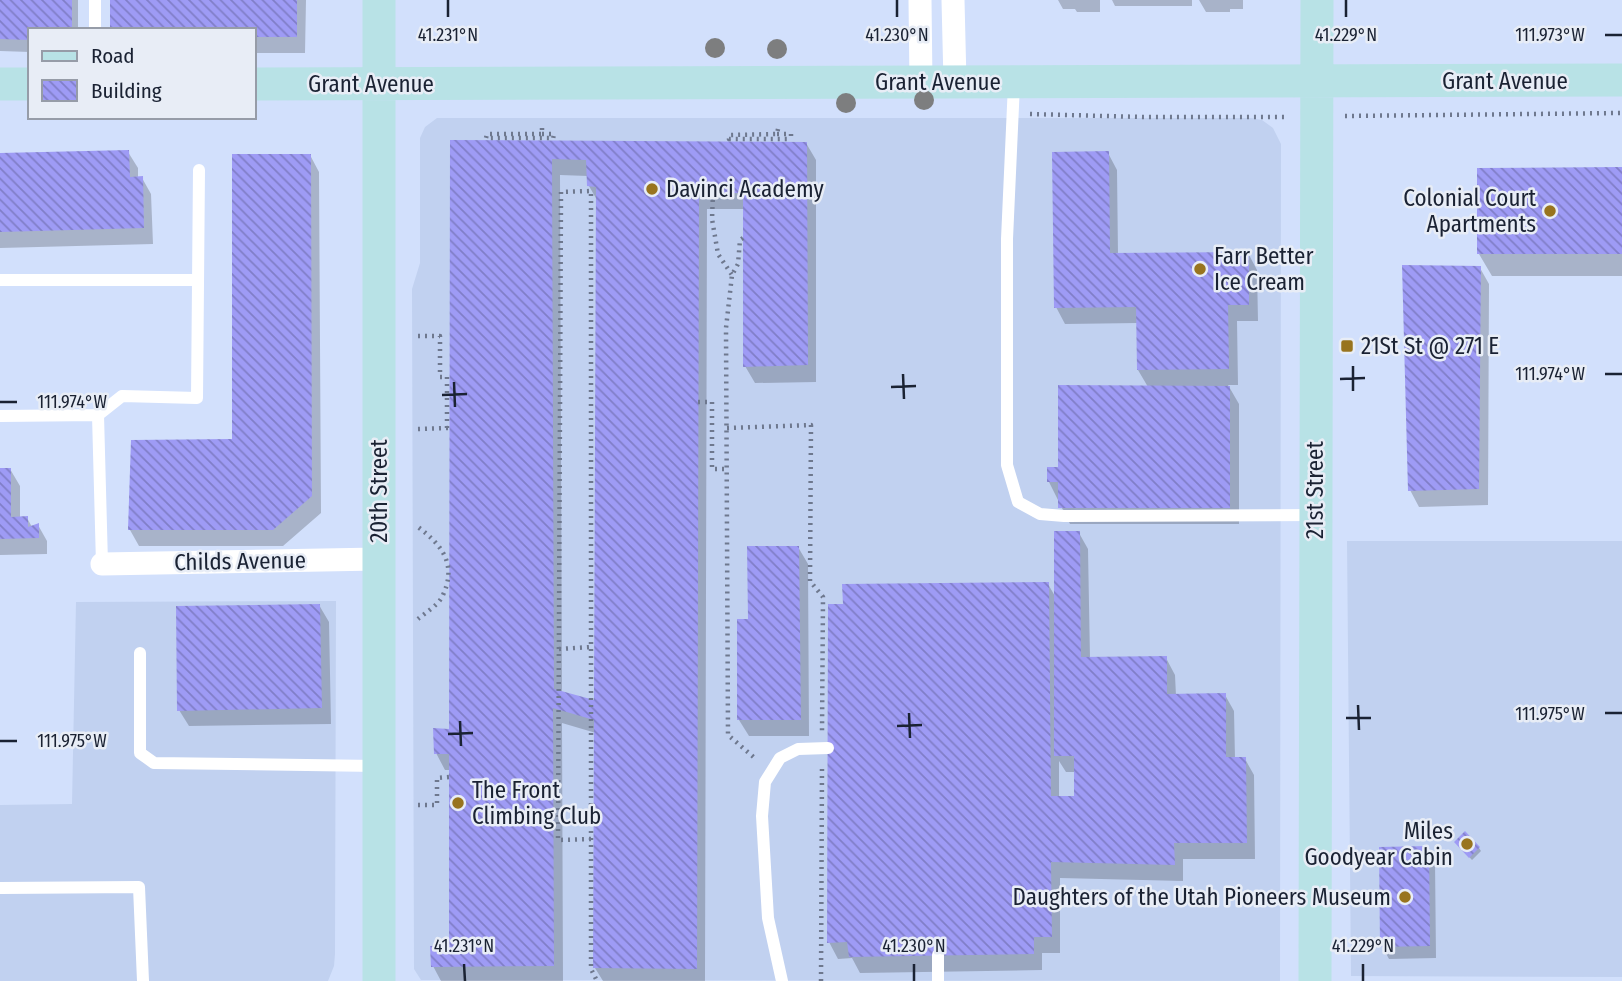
<svg xmlns="http://www.w3.org/2000/svg" width="1622" height="981" font-family="'Fira Sans Condensed',sans-serif">
  <style>
    .built { fill: #c1d1f0 }
    .shadow { fill: #0003; fill-rule: evenodd }
    .building { fill: url(#building-back-hatch); fill-rule: evenodd }
    .lines { fill: none; stroke-linecap: round; stroke-linejoin: round }
    .path { stroke: #6e788e; stroke-width: 4.5; stroke-dasharray: 2 5; stroke-linecap: butt }
    .lane { stroke: #fff; stroke-width: 12 }
    .street { stroke: #fff; stroke-width: 23 }
    .secondary { stroke: #b8e2e6; stroke-width: 33 }
    .tree { fill: #7d7e7f }
    .ticks { fill: none; stroke: #1a2233; stroke-width: 2.5 }
    .poi-dot { fill: #98741f; stroke: #e8edf6; stroke-width: 2.5 }
    .labels { text-anchor: middle; stroke-width: 5; stroke-linejoin: round; paint-order: stroke }
    .street-label { font-size: 23px; fill: #1a2233; stroke: #e8edf6 }
    .poi-label { font-size: 23px; fill: #1a2233; stroke: #e8edf6; text-anchor: start }
    .ticks-label { font-size: 18px; text-anchor: middle; fill: #1a2233; stroke: #e8edf6; stroke-width: 5; stroke-linejoin: round; paint-order: stroke }
  </style>
  <defs>
    <pattern id="building-back-hatch" width="6" height="6" patternUnits="userSpaceOnUse" patternTransform="scale(1.75)"><rect width="6" height="6" fill="#9e9bf5"/><path d="M-1 5l2 2M0 0l6 6M5-1l2 2" fill="none" stroke="#807ec7"/></pattern>
  </defs>
  <rect width="100%" height="100%" fill="#d2e0fc"/>
  <path class="built" d="M 437,118 L 1251,118 L 1262,120 L 1273,128 L 1281,144 L 1280,981 L 421,980 L 414,969 L 412,289 L 420,263 L 420,138 L 425,127 Z
    M 1347,541 L 1622,541 L 1622,977 L 1351,976 Z
    M 336,601 L 335,954 L 334,966 L 328,981 L 0,981 L 0,805 L 72,804 L 76,602 Z"/>
  <path class="shadow" d="M 0,0 L 78,0 L 78,30 L 30,30 L 30,52 L 0,51 Z
    M 112,0 L 306,0 L 305,53 L 254,53 L 254,30 Z
    M 1058,0 L 1100,0 L 1100,12 L 1077,12 L 1075,9 L 1063,9 Z
    M 1112,0 L 1192,0 L 1192,6 L 1115,6 Z
    M 1199,0 L 1243,0 L 1243,9 L 1230,9 L 1230,12 L 1206,12 Z
    M 452,142 L 806,143 L 816,160 L 816,382 L 755,383 L 745,366 L 745,209 L 707,209 L 705,981 L 603,981 L 595,968 L 596,733 L 562,723 L 563,981 L 441,981 L 433,966 L 451,947 L 451,770 L 445,770 L 436,753 L 451,731 ZM 560,175 L 588,176 L 589,186 L 597,200 L 596,702 L 562,693 Z
    M 128,152 L 138,168 L 138,178 L 142,178 L 151,194 L 153,244 L 0,248 L 0,155 Z
    M 1108,153 L 1117,170 L 1118,255 L 1248,253 L 1257,270 L 1258,321 L 1237,321 L 1238,385 L 1228,385 L 1239,404 L 1239,524 L 1070,524 L 1049,482 L 1060,469 L 1148,387 L 1138,370 L 1138,323 L 1065,324 L 1056,307 Z
    M 310,155 L 319,172 L 321,513 L 283,546 L 139,546 L 130,530 L 234,441 Z
    M 1622,169 L 1622,276 L 1492,276 L 1479,254 Z
    M 1480,268 L 1489,284 L 1488,505 L 1419,507 L 1410,490 Z
    M 0,469 L 10,469 L 20,486 L 20,518 L 27,518 L 32,527 L 38,525 L 47,541 L 47,554 L 0,555 Z
    M 1079,533 L 1088,549 L 1090,659 L 1166,658 L 1175,675 L 1176,696 L 1225,695 L 1234,711 L 1235,759 L 1245,759 L 1254,775 L 1255,859 L 1183,859 L 1183,881 L 1060,878 L 1060,953 L 1042,953 L 1042,970 L 860,973 L 852,958 L 838,959 L 829,942 L 1048,584 L 1056,598 ZM 1059,761 L 1066,772 L 1076,772 L 1076,798 L 1059,798 Z
    M 798,547 L 808,564 L 809,736 L 749,736 L 739,720 L 750,621 Z
    M 319,605 L 329,622 L 331,724 L 189,726 L 179,710 Z
    M 1458,845 L 1479,848 L 1481,851 L 1472,860 Z
    M 1428,848 L 1435,861 L 1436,958 L 1389,959 L 1382,946 Z"/>
  <path class="building" d="M 0,0 L 72,0 L 72,30 L 30,30 L 30,40 L 0,39 Z
    M 110,0 L 297,0 L 297,37 L 254,37 L 254,30 L 110,30 Z
    M 450,140 L 807,142 L 808,365 L 743,367 L 743,193 L 699,193 L 697,969 L 593,968 L 594,720 L 553,708 L 554,966 L 431,967 L 430,946 L 449,945 L 449,754 L 434,754 L 433,728 L 449,729 ZM 552,159 L 586,160 L 587,186 L 596,187 L 594,700 L 554,689 Z
    M 129,150 L 130,177 L 143,176 L 144,228 L 0,232 L 0,153 Z
    M 1109,151 L 1110,253 L 1249,252 L 1249,305 L 1228,305 L 1229,369 L 1137,370 L 1136,307 L 1054,308 L 1052,152 Z
    M 232,154 L 311,154 L 312,496 L 273,530 L 128,530 L 131,440 L 232,439 Z
    M 1622,167 L 1622,254 L 1477,254 L 1477,168 Z
    M 1402,265 L 1481,266 L 1479,489 L 1408,491 Z
    M 1058,385 L 1230,386 L 1230,508 L 1058,508 L 1058,482 L 1047,482 L 1047,467 L 1058,467 Z
    M 0,468 L 11,468 L 11,517 L 28,516 L 28,527 L 39,523 L 39,538 L 0,539 Z
    M 1054,531 L 1080,531 L 1081,657 L 1167,656 L 1167,694 L 1226,693 L 1226,757 L 1246,757 L 1247,843 L 1174,843 L 1175,865 L 1051,862 L 1052,937 L 1034,937 L 1034,954 L 849,957 L 847,942 L 827,943 L 828,604 L 843,604 L 842,584 L 1049,582 L 1051,796 L 1074,796 L 1074,756 L 1054,756 Z
    M 747,546 L 799,546 L 801,720 L 737,720 L 737,619 L 748,619 Z
    M 320,604 L 322,708 L 177,711 L 176,606 Z
    M 1465,831 L 1480,847 L 1469,858 L 1454,842 Z
    M 1429,846 L 1430,946 L 1380,947 L 1379,847 Z"/>
  <g class="lines">
    <path class="path" d="M 1030,114 L 1142,117 L 1287,117
      M 1345,116 L 1622,113
      M 542,128 L 542,134 L 487,134 L 486,138 L 553,138
      M 778,129 L 777,134 L 730,135 L 729,139 L 791,139
      M 542,134 L 554,134 L 553,139
      M 777,134 L 791,134 L 791,140
      M 713,193 L 712,219 L 718,254 L 732,275
      M 743,238 L 740,240 L 738,264 L 732,275 L 726,328 L 728,735 L 757,760
      M 418,336 L 440,336 L 440,377 L 447,377 L 447,428
      M 698,402 L 712,402 L 712,469 L 727,469
      M 727,428 L 811,425 L 810,581 L 823,597 L 822,732
      M 418,429 L 450,428
      M 418,619 C 425,613 438,605 442,597 C 458,565 442,545 418,527
      M 559,649 L 591,647
      M 418,805 L 437,805 L 437,778 L 449,777
      M 591,839 L 558,840 L 561,192 L 591,191 L 591,969 L 597,981
      M 821,981 L 822,765"/>
    <path class="lane" d="M 95,30 L 95,0
      M 1014,84 L 1007,239 L 1007,465 L 1018,502 L 1040,514 L 1064,516 L 1315,515
      M 0,280 L 198,280
      M 98,415 L 102,564
      M 0,416 L 98,415 L 122,396 L 197,398 L 199,170
      M 140,653 L 140,753 L 154,763 L 377,766
      M 0,888 L 139,887 L 143,981
      M 782,981 L 768,918 L 762,816 L 765,782 L 780,758 L 798,749 L 828,748
      M 938,981 L 938,955"/>
    <path class="street" d="M 920,0 L 921,83
      M 953,0 L 955,82
      M 102,564 L 378,559"/>
    <path class="secondary" d="M 0,84 L 30,84
      M 254,84 L 1622,80
      M 379,981 L 379,0
      M 1315,981 L 1317,0"/>
  </g>
  <g class="tree">
    <circle cx="715" cy="48" r="10"/>
    <circle cx="777" cy="49" r="10"/>
    <circle cx="924" cy="100" r="10"/>
    <circle cx="846" cy="103" r="10"/>
  </g>
  <path class="ticks" d="M 448,0 L 448,17M 897,0 L 897,17M 1346,0 L 1346,17M 1605,35 L 1622,35M 1353,366 L 1353,391M 903,374 L 904,399M 1605,374 L 1622,374M 1340,379 L 1365,378M 454,382 L 455,407M 891,387 L 916,386M 442,395 L 467,394M 0,402 L 17,402M 1358,705 L 1359,730M 909,713 L 910,738M 1605,713 L 1622,713M 1346,718 L 1371,718M 460,721 L 461,746M 897,726 L 922,725M 448,734 L 473,733M 0,741 L 17,741M 464,964 L 465,981M 914,964 L 914,981M 1363,964 L 1363,981"/>
  <g class="poi-dot">
    <circle cx="652" cy="189" r="7"/>
    <circle cx="1550" cy="211" r="7"/>
    <circle cx="1200" cy="269" r="7"/>
    <rect x="1340" y="339" width="14" height="14" rx="3.5"/>
    <circle cx="458" cy="803" r="7"/>
    <circle cx="1467" cy="844" r="7"/>
    <circle cx="1405" cy="897" r="7"/>
  </g>
  <g class="labels">
    <g class="street-label">
      <text x="1505" y="89">Grant Avenue</text>
      <text x="938" y="90">Grant Avenue</text>
      <text x="371" y="92">Grant Avenue</text>
      <text transform="translate(1315 490) rotate(-90)" y="8">21st Street</text>
      <text transform="translate(379 491) rotate(-90)" y="8">20th Street</text>
      <text transform="translate(240 561) rotate(-1)" y="8">Childs Avenue</text>
    </g>
    <g class="poi-label">
      <text x="666" y="197">Davinci Academy</text>
      <text x="1536" y="206" text-anchor="end">Colonial Court<tspan x="1536" dy="26">Apartments</tspan></text>
      <text x="1214" y="264">Farr Better<tspan x="1214" dy="26">Ice Cream</tspan></text>
      <text x="1361" y="354">21St St @ 271 E</text>
      <text x="472" y="798">The Front<tspan x="472" dy="26">Climbing Club</tspan></text>
      <text x="1453" y="839" text-anchor="end">Miles<tspan x="1453" dy="26">Goodyear Cabin</tspan></text>
      <text x="1391" y="905" text-anchor="end">Daughters of the Utah Pioneers Museum</text>
    </g>
  </g>
  <g class="ticks-label">
    <text x="448" y="41">41.231°N</text>
    <text x="897" y="41">41.230°N</text>
    <text x="1346" y="41">41.229°N</text>
    <text x="1550" y="41">111.973°W</text>
    <text x="1550" y="380">111.974°W</text>
    <text x="72" y="408">111.974°W</text>
    <text x="1550" y="720">111.975°W</text>
    <text x="72" y="747">111.975°W</text>
    <text x="464" y="952">41.231°N</text>
    <text x="914" y="952">41.230°N</text>
    <text x="1363" y="952">41.229°N</text>
  </g>
  <rect x="28" y="28" width="228" height="91" fill="#e8edf6" stroke="#969ca8" stroke-width="2"/>
  <rect x="42" y="51" width="35" height="10" fill="#b8e2e6" stroke="#969ca8" stroke-width="2"/>
  <text x="91" y="63" font-size="21" fill="#1a2233">Road</text>
  <rect x="42" y="80" width="35" height="21" fill="url(#building-back-hatch)" stroke="#969ca8" stroke-width="2"/>
  <text x="91" y="98" font-size="21" fill="#1a2233">Building</text>
</svg>
